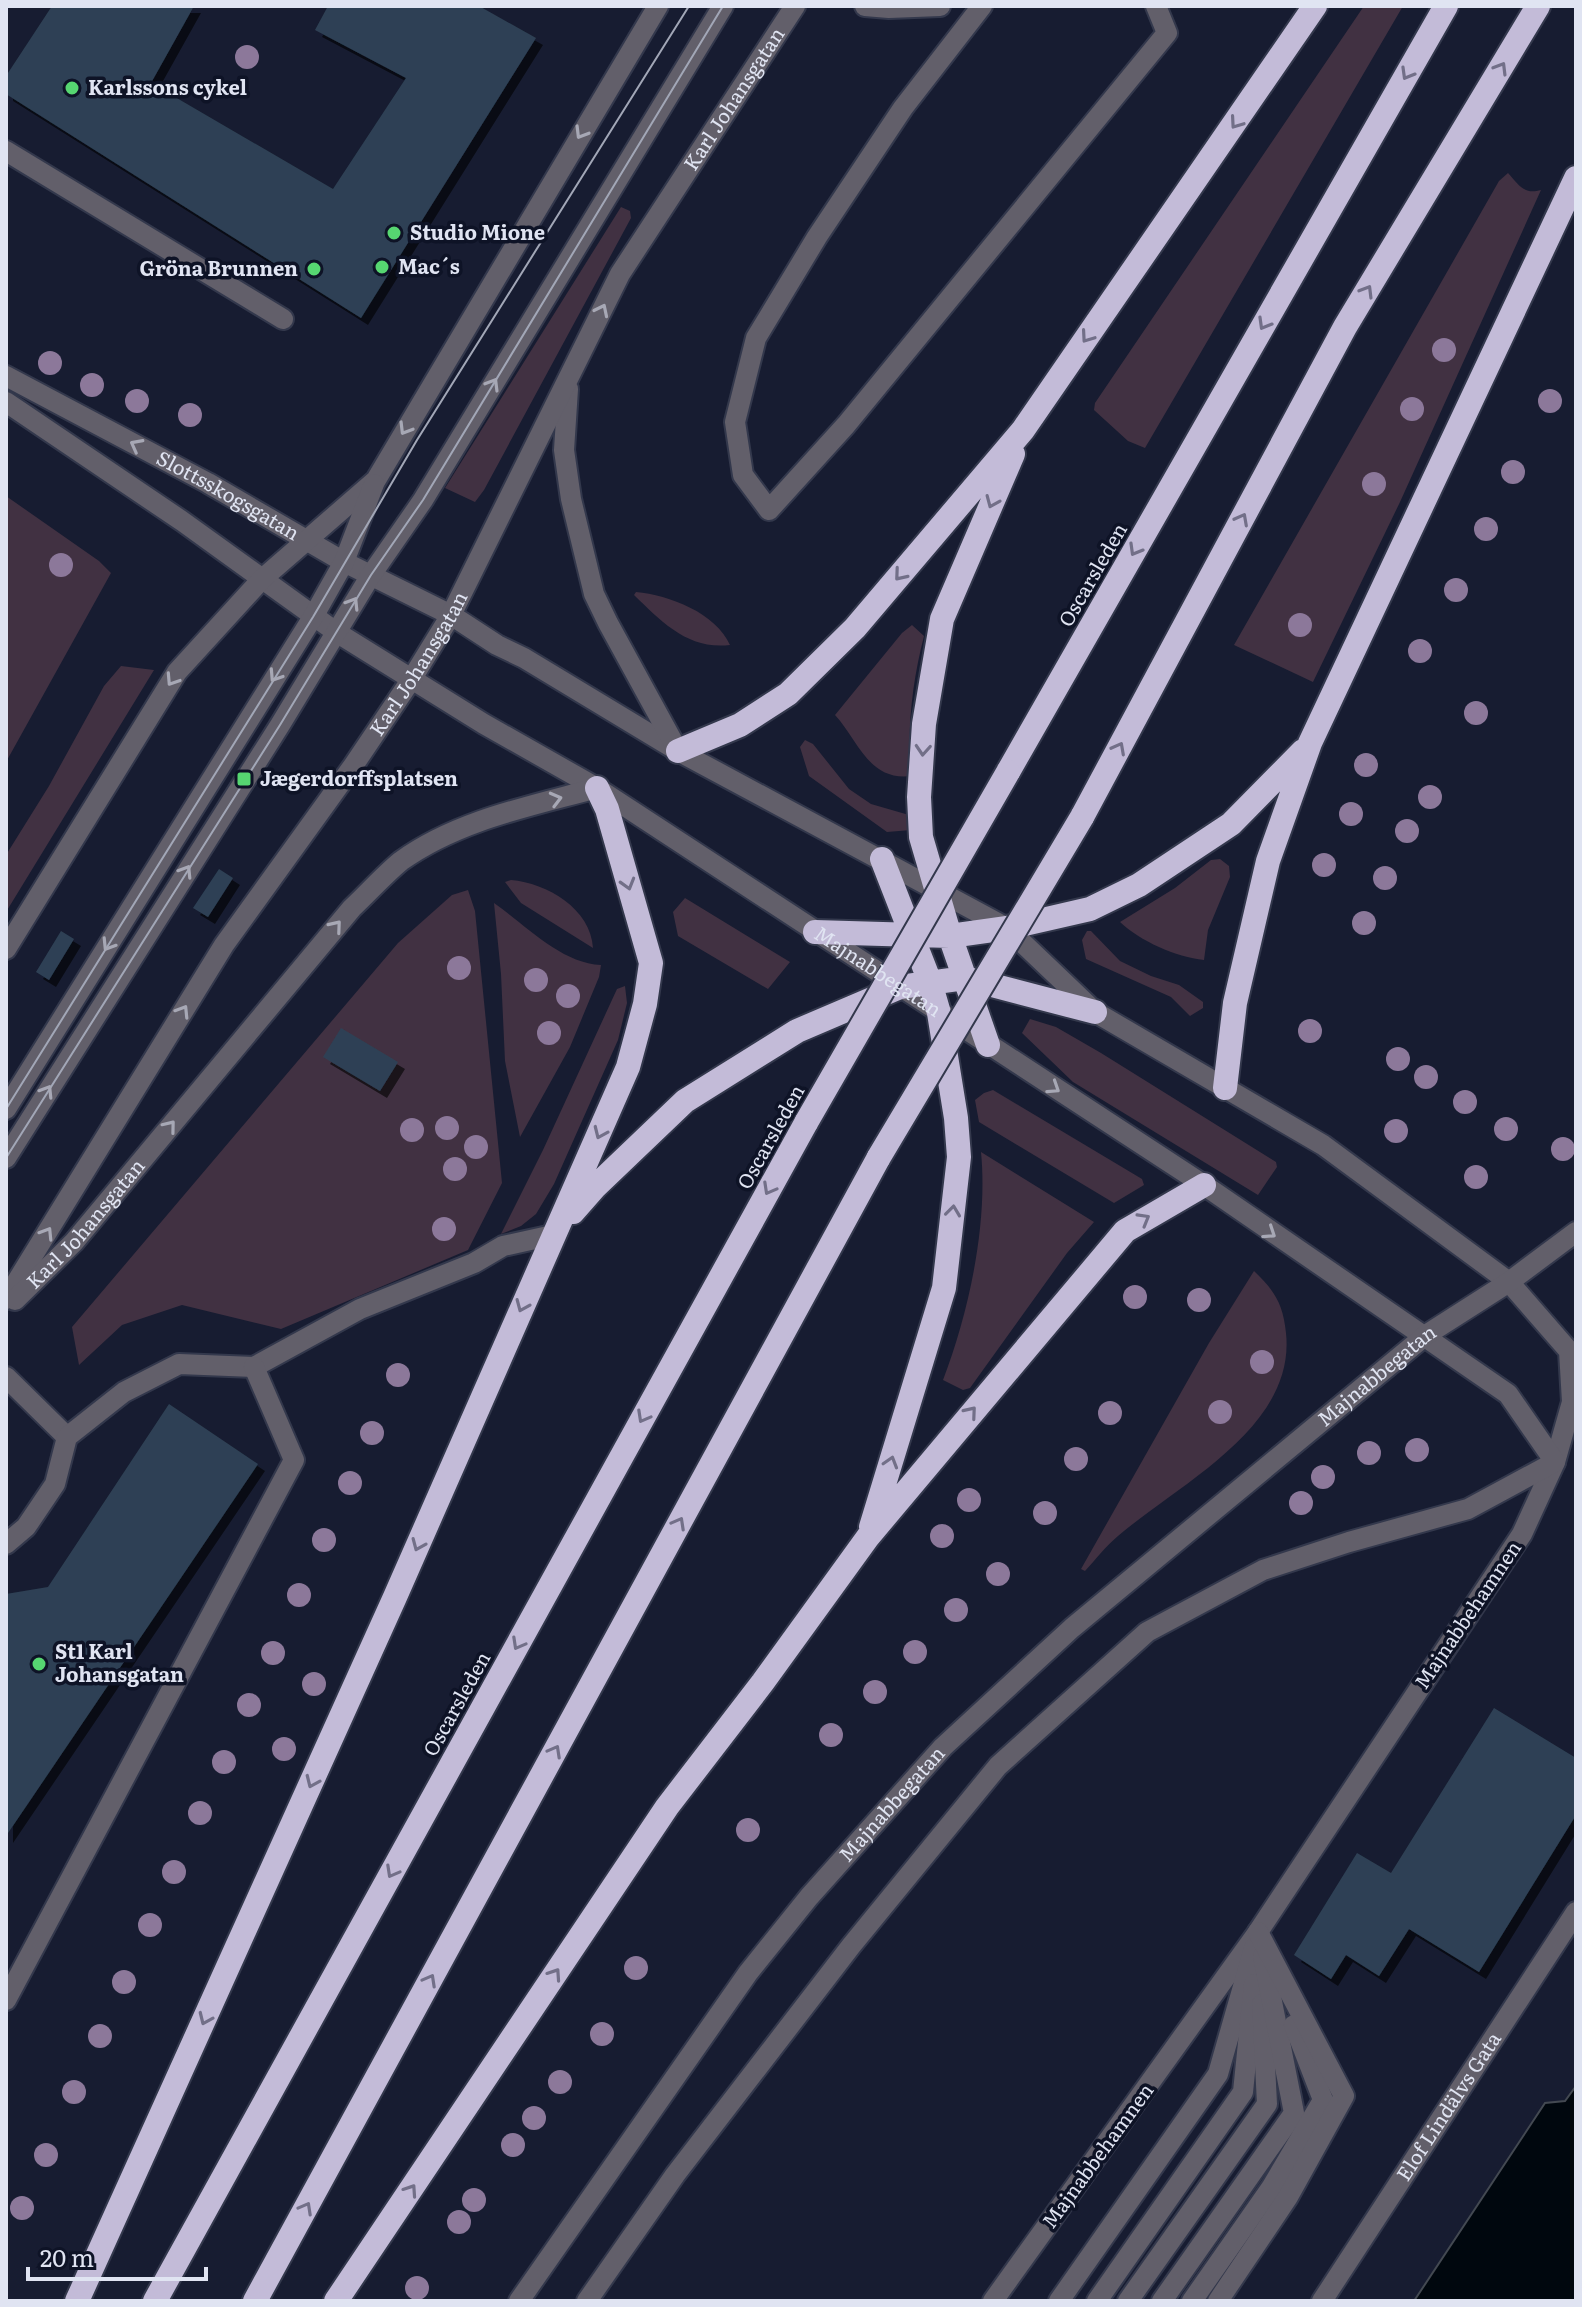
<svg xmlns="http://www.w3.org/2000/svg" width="1582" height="2307" font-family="Literata,serif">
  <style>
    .green { fill: #413142 }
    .water { fill: #00070e; stroke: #434952; stroke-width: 2 }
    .building { fill: #2e4154; filter: url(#shadow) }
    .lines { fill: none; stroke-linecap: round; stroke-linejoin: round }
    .minor-casing { stroke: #33384c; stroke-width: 24 }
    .highway-casing { stroke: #33384c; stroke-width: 28 }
    .minor { stroke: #625f6a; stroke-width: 20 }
    .highway { stroke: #c3bbd8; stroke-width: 24 }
    .tram { stroke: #a2a7b7; stroke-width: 2 }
    .highway-bridge-casing { stroke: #33384c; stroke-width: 28; stroke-linecap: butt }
    .highway-bridge { stroke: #c3bbd8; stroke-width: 24 }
    .tree { fill: #8c789a }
    .oneway { stroke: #726f88 }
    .oneway2 { stroke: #a7a8b5 }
    .poi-dot { fill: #56d671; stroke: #0e1326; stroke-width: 3 }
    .labels { text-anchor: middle; stroke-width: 7; stroke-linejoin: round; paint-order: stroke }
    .poi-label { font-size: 20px; font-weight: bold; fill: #e0e4f2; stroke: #0e1326; text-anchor: start }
    .street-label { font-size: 20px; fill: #e0e4f2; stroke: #0e1326 }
  </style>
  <defs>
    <filter id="shadow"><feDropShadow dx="7" dy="7" stdDeviation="0" flood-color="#0009"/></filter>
  </defs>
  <rect width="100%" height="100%" fill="#171c31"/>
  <path class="green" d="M 1364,6 L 1403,6 L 1145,448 L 1128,441 L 1094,410 L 1095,403 Z
    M 1508,173 C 1519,185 1524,195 1541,190 L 1400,502 L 1313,682 L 1234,645 L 1499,181 Z
    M 621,207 L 630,211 L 631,218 L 484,490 L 475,502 L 445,488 Z
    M 6,496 L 99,561 L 111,573 L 6,762 Z
    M 636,592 C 669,595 716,613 730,645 C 688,650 662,622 634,595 Z
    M 912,625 L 924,636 C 912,683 907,728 911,776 C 868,781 859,741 835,715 L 902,633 Z
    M 121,666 L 154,670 L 6,912 L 6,855 L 49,786 L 104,686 Z
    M 805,740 L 813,744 L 849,789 L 871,804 L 909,815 L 911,830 L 887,832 L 809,776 L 800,747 Z
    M 1220,859 L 1229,866 L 1230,877 L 1208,930 L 1204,960 C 1176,957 1140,941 1120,922 L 1175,888 L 1211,860 Z
    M 511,880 C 547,883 591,909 593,948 L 521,903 L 505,882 Z
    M 468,890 L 475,911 L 502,1183 L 468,1250 L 281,1329 L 182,1305 L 122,1325 L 79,1365 L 72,1327 L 398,943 L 452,895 Z
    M 685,898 L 790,962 L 768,989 L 678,936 L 673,912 Z
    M 494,903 C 527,926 561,963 601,965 L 599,977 L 570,1047 L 520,1137 L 505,1061 L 501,974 Z
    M 1087,931 L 1091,931 L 1120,961 L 1151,976 L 1179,985 L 1203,1002 L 1203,1008 L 1190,1016 L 1171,997 L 1086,959 L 1082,940 Z
    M 625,986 L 627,1003 L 618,1040 L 554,1184 L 536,1214 L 521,1226 L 501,1234 L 543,1150 L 617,989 Z
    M 1030,1019 L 1056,1027 L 1101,1053 L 1276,1162 L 1277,1167 L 1258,1195 L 1073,1082 L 1022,1033 Z
    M 993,1090 L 1142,1179 L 1144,1185 L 1114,1203 L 979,1122 L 975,1100 L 984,1093 Z
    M 981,1152 L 1094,1222 L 1067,1253 L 970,1388 L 963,1390 L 943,1380 C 969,1312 988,1224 981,1152 Z
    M 1254,1271 C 1275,1291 1283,1304 1286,1333 C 1296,1427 1180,1483 1118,1536 C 1106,1546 1096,1559 1085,1571 L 1081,1569 L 1209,1343 Z"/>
  <path class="water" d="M 1576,2086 L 1576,2301 L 1414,2301 L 1545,2103 L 1565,2101 Z"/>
  <path class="building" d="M 52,6 L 194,6 L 151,83 L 333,189 L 406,78 L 315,30 L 328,6 L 479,6 L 536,38 L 361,318 L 6,94 L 6,76 Z
    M 219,869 L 233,878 L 208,917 L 193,908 Z
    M 61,931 L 74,939 L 49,980 L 36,972 Z
    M 341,1028 L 398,1062 L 380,1091 L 323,1057 Z
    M 169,1404 L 258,1464 L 6,1836 L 6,1594 L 48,1587 Z
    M 1494,1708 L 1576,1758 L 1576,1815 L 1479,1972 L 1409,1929 L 1379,1976 L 1346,1955 L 1331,1979 L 1294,1955 L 1357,1853 L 1391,1873 Z"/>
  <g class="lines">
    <defs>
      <g id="minor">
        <path d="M 865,6 L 889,8 L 940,6"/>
        <path d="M 982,6 L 903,108 L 817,237 L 756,338 L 735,422 L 743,475 L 769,510 L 846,425 L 1167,33 L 1156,6"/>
        <path d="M 6,151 L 283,319"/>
        <path id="s1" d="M 6,376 L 208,483 L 344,562 L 451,615 L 497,645 L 524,658 L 678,751 L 1007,928 L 1095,1012 L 1323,1145 L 1509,1282 L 1569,1351 L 1572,1402 L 1555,1462 L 1522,1534 L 1258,1932 L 993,2301"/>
        <path d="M 568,389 L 564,450 L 571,499 L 594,594 L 608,623 L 678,751"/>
        <path id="s2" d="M 6,402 L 182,521 L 336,632 L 484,724 L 597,788 L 1204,1185 L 1508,1394 L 1555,1462 L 1468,1509 L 1349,1542 L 1263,1570 L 1147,1632 L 998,1766 L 851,1946 L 675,2175 L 587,2301"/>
        <path d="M 6,949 L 177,672 L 261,580 L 376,480 L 658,6"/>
        <path d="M 6,1109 L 313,617 L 344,562 L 374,484"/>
        <path d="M 6,1158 L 280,725 L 371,575 L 423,500 L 723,6"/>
        <path id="s3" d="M 6,1299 L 224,945 L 353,766 L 411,680 L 451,615 L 620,274 L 795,6"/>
        <path id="s4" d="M 15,1300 L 74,1242 L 352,908 C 368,893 384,875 401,861 C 458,820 531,806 597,788"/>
        <path d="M 6,1377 L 67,1437"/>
        <path d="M 6,1544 L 26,1527 L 55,1484 L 67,1437 L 124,1392 L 179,1364 L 254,1367 L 360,1309 L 474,1263 L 503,1246 L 553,1235"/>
        <path d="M 6,2000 L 294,1460 L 254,1367"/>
        <path id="s5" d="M 519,2301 L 748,1973 L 809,1897 L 943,1747 L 1072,1628 L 1426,1335 L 1509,1282 L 1576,1232"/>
        <path d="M 1059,2301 L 1218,2074 L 1254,1948"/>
        <path d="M 1097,2301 L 1243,2092 L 1254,1984"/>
        <path d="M 1128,2301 L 1267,2104 L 1262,2004"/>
        <path d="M 1162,2301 L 1294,2113 L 1263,1956"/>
        <path d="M 1192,2301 L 1271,2188 L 1323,2100 L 1294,2025"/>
        <path d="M 1218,2301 L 1288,2197 L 1344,2096 L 1258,1932"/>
        <path id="s6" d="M 1322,2301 L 1576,1912"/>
      </g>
      <path id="highway" d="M 678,751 L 740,725 L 788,694 L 855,628 L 1023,430 L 1315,6
        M 1008,772 L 1446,6
        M 1082,817 L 1345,327 L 1538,6
        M 815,932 L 950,936 L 1007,928 L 1090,909 L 1139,885 L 1231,824 L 1303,751
        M 988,1045 L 950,936 L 921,837 L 919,797 L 924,724 L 942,619 L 1013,454
        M 1225,1088 L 1235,1003 L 1268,861 L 1310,743 L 1576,178
        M 573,1212 L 595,1187 L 685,1101 L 797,1031 L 900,987 L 965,978 L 1095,1012
        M 871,1527 L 944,1288 L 959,1157 L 956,1118 L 939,1013 L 930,982 L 882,859
        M 77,2301 L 395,1597 L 628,1067 L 645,1004 L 651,963 L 607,809 L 597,788
        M 155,2301 L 807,1121
        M 255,2301 L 879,1157
        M 336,2301 L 667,1807 L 763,1682 L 868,1537 L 1125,1231 L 1204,1185"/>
    </defs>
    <use href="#minor" class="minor-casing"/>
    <use href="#highway" class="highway-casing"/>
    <use href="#minor" class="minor"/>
    <use href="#highway" class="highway"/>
    <path class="tram" d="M 6,1109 L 313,617 L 417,440 L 689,6
      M 6,1158 L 280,725 L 371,575 L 423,500 L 723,6"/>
    <defs>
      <path id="highway-bridge" d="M 807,1121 L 1008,772
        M 879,1157 L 1082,817"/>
    </defs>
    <use href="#highway-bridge" class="highway-bridge-casing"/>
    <use href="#highway-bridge" class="highway-bridge"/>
  </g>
  <g class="tree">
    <circle cx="247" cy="57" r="12"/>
    <circle cx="1444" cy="350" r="12"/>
    <circle cx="50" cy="363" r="12"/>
    <circle cx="92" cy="385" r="12"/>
    <circle cx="137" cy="401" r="12"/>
    <circle cx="1550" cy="401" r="12"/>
    <circle cx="1412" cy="409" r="12"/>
    <circle cx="190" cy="415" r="12"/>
    <circle cx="1513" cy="472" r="12"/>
    <circle cx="1374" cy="484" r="12"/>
    <circle cx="1486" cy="529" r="12"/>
    <circle cx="61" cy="565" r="12"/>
    <circle cx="1456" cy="590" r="12"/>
    <circle cx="1300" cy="625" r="12"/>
    <circle cx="1420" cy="651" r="12"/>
    <circle cx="1476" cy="713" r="12"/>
    <circle cx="1366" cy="765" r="12"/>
    <circle cx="1430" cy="797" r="12"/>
    <circle cx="1351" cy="814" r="12"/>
    <circle cx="1407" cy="831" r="12"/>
    <circle cx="1324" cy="865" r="12"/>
    <circle cx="1385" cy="878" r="12"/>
    <circle cx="1364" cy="923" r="12"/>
    <circle cx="459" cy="968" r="12"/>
    <circle cx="536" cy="980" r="12"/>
    <circle cx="568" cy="996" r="12"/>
    <circle cx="1310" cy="1031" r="12"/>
    <circle cx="549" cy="1033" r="12"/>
    <circle cx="1398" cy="1059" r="12"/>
    <circle cx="1426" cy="1077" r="12"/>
    <circle cx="1465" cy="1102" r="12"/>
    <circle cx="447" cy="1128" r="12"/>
    <circle cx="1506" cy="1129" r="12"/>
    <circle cx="412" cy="1130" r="12"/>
    <circle cx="1396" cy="1131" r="12"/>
    <circle cx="476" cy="1147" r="12"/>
    <circle cx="1563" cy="1149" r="12"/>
    <circle cx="455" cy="1169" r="12"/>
    <circle cx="1476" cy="1177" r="12"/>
    <circle cx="444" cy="1229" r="12"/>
    <circle cx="1135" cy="1297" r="12"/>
    <circle cx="1199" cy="1300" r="12"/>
    <circle cx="1262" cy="1362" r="12"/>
    <circle cx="398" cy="1375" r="12"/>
    <circle cx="1220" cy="1412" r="12"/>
    <circle cx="1110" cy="1413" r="12"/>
    <circle cx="372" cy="1433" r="12"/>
    <circle cx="1417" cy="1450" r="12"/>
    <circle cx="1369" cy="1453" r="12"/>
    <circle cx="1076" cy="1459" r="12"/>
    <circle cx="1323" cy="1477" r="12"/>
    <circle cx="350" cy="1483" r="12"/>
    <circle cx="969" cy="1500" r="12"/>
    <circle cx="1301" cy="1503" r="12"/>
    <circle cx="1045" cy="1513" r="12"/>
    <circle cx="942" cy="1536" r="12"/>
    <circle cx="324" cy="1540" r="12"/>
    <circle cx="998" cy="1574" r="12"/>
    <circle cx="299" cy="1595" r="12"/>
    <circle cx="956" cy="1610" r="12"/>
    <circle cx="915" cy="1652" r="12"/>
    <circle cx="273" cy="1653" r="12"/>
    <circle cx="314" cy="1684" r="12"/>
    <circle cx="875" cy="1692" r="12"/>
    <circle cx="249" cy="1705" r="12"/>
    <circle cx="831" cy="1735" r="12"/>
    <circle cx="284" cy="1749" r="12"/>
    <circle cx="224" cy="1762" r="12"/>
    <circle cx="200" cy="1813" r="12"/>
    <circle cx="748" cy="1830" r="12"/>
    <circle cx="174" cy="1872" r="12"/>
    <circle cx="150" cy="1925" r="12"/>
    <circle cx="636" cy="1968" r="12"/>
    <circle cx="124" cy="1982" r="12"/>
    <circle cx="602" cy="2034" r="12"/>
    <circle cx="100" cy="2036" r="12"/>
    <circle cx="560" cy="2082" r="12"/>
    <circle cx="74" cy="2092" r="12"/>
    <circle cx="534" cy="2118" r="12"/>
    <circle cx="513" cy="2145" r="12"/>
    <circle cx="46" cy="2155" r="12"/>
    <circle cx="474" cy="2200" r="12"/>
    <circle cx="22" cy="2208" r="12"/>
    <circle cx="459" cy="2222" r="12"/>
    <circle cx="417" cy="2288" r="12"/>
  </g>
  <defs><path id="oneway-chevron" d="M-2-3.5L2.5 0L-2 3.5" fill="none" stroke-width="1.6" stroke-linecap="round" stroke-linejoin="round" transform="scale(2)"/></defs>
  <g class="oneway">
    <use href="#oneway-chevron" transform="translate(1501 68) rotate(-59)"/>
    <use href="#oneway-chevron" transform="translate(1407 74) rotate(120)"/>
    <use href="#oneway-chevron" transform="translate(1236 123) rotate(125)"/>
    <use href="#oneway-chevron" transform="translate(1367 291) rotate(-59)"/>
    <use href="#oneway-chevron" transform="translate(1264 324) rotate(120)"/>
    <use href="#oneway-chevron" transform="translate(1087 337) rotate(125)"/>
    <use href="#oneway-chevron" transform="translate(992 502) rotate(113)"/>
    <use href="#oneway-chevron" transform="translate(1242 519) rotate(-62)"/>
    <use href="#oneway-chevron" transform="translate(1135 550) rotate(120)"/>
    <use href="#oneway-chevron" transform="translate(900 575) rotate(130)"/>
    <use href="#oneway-chevron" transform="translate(1119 748) rotate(-62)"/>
    <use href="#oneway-chevron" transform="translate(923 750) rotate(94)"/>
    <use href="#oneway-chevron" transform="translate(628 884) rotate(74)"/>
    <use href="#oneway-chevron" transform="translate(600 1133) rotate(114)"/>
    <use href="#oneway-chevron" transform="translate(769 1189) rotate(119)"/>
    <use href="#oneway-chevron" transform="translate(953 1211) rotate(-83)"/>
    <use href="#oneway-chevron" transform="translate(1144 1219) rotate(-30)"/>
    <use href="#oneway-chevron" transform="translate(522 1306) rotate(113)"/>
    <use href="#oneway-chevron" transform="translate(971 1412) rotate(-50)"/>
    <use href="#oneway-chevron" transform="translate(643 1417) rotate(119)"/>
    <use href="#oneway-chevron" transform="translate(891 1462) rotate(-73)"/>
    <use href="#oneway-chevron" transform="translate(679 1523) rotate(-61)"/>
    <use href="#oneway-chevron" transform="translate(418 1545) rotate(113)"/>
    <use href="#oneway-chevron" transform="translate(518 1644) rotate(119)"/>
    <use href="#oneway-chevron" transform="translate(555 1751) rotate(-61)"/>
    <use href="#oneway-chevron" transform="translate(312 1782) rotate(114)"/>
    <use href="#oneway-chevron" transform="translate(392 1872) rotate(119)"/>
    <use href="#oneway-chevron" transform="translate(555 1974) rotate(-56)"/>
    <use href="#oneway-chevron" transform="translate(430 1980) rotate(-61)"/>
    <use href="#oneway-chevron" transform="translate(205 2019) rotate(114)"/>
    <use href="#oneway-chevron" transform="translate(411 2190) rotate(-56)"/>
    <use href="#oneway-chevron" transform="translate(306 2208) rotate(-61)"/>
  </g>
  <g class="oneway2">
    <use href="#oneway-chevron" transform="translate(581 133) rotate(121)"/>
    <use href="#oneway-chevron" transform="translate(602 310) rotate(-64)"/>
    <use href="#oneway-chevron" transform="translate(493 384) rotate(-59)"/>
    <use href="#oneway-chevron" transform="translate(405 429) rotate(121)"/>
    <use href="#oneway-chevron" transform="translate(136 445) rotate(-152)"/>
    <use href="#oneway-chevron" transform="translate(353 603) rotate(-58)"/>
    <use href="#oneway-chevron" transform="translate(275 676) rotate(123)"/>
    <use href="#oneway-chevron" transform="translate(172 680) rotate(123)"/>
    <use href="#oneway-chevron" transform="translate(556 799) rotate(-15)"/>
    <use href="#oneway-chevron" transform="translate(186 871) rotate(-58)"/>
    <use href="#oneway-chevron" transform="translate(336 926) rotate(-50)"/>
    <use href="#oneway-chevron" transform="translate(108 945) rotate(122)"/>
    <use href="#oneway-chevron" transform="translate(183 1011) rotate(-58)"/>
    <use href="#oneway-chevron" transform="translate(1054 1088) rotate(33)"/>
    <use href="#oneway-chevron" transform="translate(47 1091) rotate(-58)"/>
    <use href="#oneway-chevron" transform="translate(170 1126) rotate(-51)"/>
    <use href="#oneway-chevron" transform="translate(47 1233) rotate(-58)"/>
    <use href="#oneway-chevron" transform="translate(1270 1233) rotate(34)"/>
  </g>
  <g class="poi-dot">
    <circle cx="72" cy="88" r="8"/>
    <circle cx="394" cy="233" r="8"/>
    <circle cx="382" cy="267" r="8"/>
    <circle cx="314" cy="269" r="8"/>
    <rect x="236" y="771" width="16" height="16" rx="4"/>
    <circle cx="39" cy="1664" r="8"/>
  </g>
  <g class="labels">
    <g class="poi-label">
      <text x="88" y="95">Karlssons cykel</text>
      <text x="410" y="240">Studio Mione</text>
      <text x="398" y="274">Mac´s</text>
      <text x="298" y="276" text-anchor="end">Gröna Brunnen</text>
      <text x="260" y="786">Jægerdorffsplatsen</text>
      <text x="55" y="1659">St1 Karl<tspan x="55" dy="23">Johansgatan</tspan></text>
    </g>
    <g class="street-label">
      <text dy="7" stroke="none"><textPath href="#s3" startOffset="1406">Karl Johansgatan</textPath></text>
      <text dy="7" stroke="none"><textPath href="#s1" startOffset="252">Slottsskogsgatan</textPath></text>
      <text transform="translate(1093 575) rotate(-60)" y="7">Oscarsleden</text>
      <text dy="7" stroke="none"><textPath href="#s3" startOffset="758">Karl Johansgatan</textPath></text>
      <text dy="7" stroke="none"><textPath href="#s2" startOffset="1042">Majnabbegatan</textPath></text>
      <text transform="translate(771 1137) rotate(-61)" y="7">Oscarsleden</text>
      <text dy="7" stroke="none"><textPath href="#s4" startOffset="104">Karl Johansgatan</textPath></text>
      <text dy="7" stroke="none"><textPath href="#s5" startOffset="1270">Majnabbegatan</textPath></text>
      <text transform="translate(1468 1615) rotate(-56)" y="7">Majnabbehamnen</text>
      <text transform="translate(457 1704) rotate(-61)" y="7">Oscarsleden</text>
      <text dy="7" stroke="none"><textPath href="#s5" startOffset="622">Majnabbegatan</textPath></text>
      <text dy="7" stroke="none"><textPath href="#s6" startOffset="232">Elof Lindälvs Gata</textPath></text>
      <text transform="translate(1098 2156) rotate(-54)" y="7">Majnabbehamnen</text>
    </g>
  </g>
  <rect width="1582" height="2307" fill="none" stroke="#e0e4f2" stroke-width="16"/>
  <path d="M28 2267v12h178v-12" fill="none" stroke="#e0e4f2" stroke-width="4"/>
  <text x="40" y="2267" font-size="24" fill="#e0e4f2" stroke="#0e1326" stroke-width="6" paint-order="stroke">20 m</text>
</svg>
